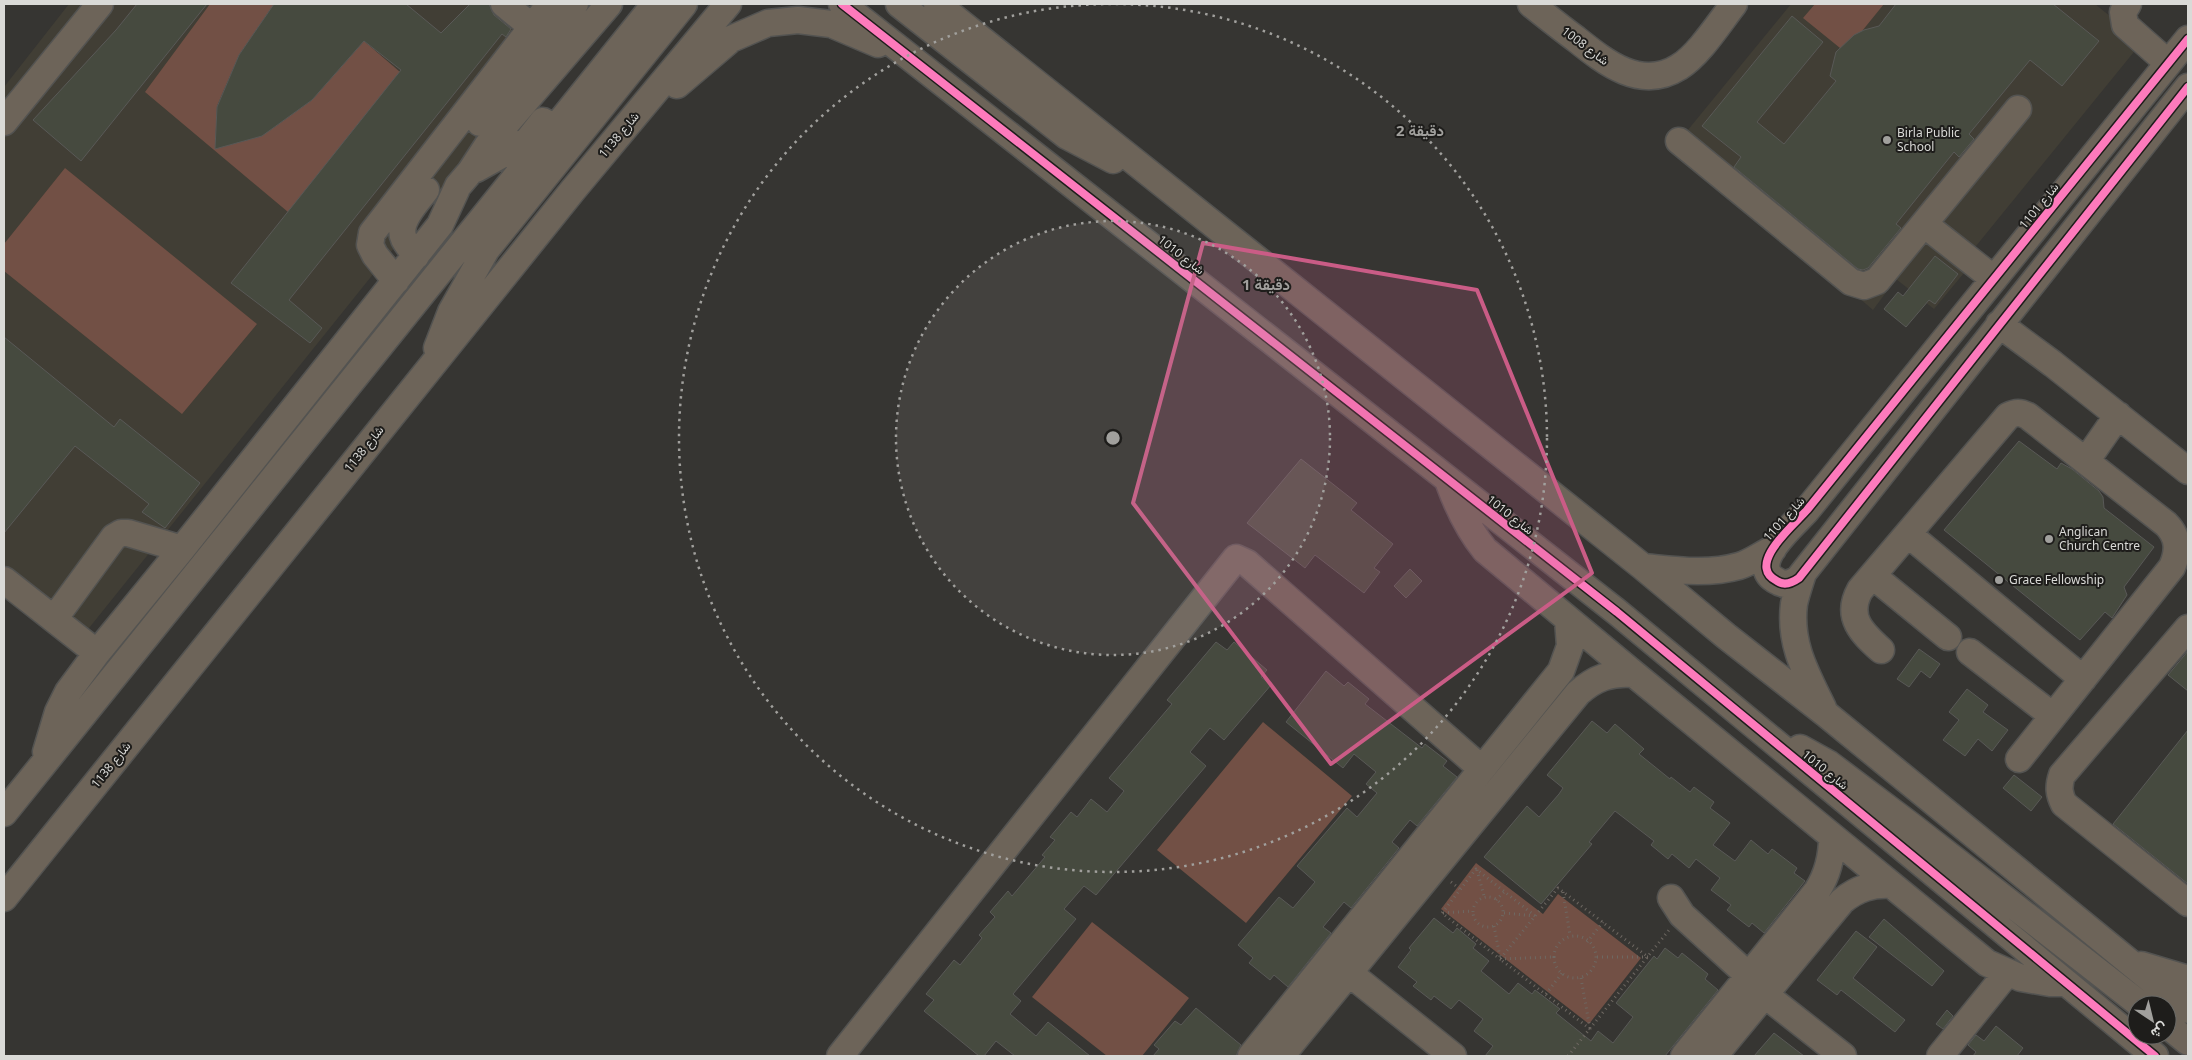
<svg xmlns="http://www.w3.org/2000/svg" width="2192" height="1060" font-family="'Noto Sans',Vazirmatn,sans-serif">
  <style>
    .built { fill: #413e35 }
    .green { fill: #725045 }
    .building { fill: #464a3f; stroke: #595957 }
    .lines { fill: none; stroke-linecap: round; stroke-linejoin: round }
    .minor-casing { stroke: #535351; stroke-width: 29 }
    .path { stroke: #6e6862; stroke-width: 3; stroke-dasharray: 1 4; stroke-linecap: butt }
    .minor { stroke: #6d6459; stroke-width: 26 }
    .cycleway-casing { stroke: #1e1d1b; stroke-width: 11 }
    .cycleway { stroke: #fd7abc; stroke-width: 8 }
    .marked { fill: #ca5c86; fill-opacity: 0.2; stroke: #ca5c86; stroke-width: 4; stroke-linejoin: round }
    .ring { fill: none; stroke: #a1a09d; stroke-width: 2.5; stroke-dasharray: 2.5 5 }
    .poi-dot { fill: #a1a09d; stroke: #1e1d1b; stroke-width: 2 }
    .labels { text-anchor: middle; stroke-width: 4; stroke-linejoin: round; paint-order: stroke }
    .street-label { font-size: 12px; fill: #dadad7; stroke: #1e1d1b }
    .poi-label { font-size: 12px; fill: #dadad7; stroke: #1e1d1b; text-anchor: start }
    .centre { fill: #a1a09d; stroke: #1e1d1b; stroke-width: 2.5 }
    .ring-label { font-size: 15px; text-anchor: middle; font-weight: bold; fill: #a1a09d; stroke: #1e1d1b; stroke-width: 4; stroke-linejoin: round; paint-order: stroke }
  </style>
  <rect width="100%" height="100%" fill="#363532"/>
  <path class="built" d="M 69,4 L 590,4 L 73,648 L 4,591 L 4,87 Z
    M 1791,4 L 2095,4 L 2142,42 L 1959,267 L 1964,273 L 1934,309 L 1896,279 L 1873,310 L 1678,142 Z"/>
  <path class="green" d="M 210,4 L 274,4 L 239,55 L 217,106 L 215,148 L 269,131 L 312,100 L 364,41 L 400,72 L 288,212 L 145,92 Z
    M 1815,4 L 1884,4 L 1845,52 L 1803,18 Z
    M 65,168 L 257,324 L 182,414 L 4,271 L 4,244 Z
    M 1263,722 L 1352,796 L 1246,923 L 1157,850 Z
    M 1476,863 L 1543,914 L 1558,894 L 1641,958 L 1589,1024 L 1441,909 Z
    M 1092,922 L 1189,998 L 1142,1056 L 1107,1056 L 1032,997 Z"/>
  <path class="building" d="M 137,4 L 207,4 L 81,161 L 33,120 L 116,30 Z
    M 274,4 L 406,4 L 441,33 L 470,4 L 489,4 L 494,15 L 511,29 L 506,37 L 502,34 L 289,300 L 322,328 L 310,343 L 231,283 L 401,70 L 364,41 L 312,100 L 262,136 L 215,149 L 217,107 L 239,55 Z
    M 1896,4 L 2053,4 L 2099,41 L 2062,86 L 2030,60 L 1969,134 L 1974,139 L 1959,157 L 1954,152 L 1896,224 L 1901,228 L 1868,268 L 1863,270 L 1858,269 L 1734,167 L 1741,157 L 1702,126 L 1792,16 L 1823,42 L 1757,122 L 1784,144 L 1836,81 L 1830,76 L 1836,52 L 1854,35 L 1864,30 L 1879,26 Z
    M 1935,256 L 1958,274 L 1935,304 L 1929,300 L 1906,327 L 1884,309 L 1898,292 L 1903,296 Z
    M 4,337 L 114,427 L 120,419 L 200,483 L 165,528 L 142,512 L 149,504 L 75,446 L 4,533 Z
    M 2019,441 L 2057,469 L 2061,463 L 2072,469 L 2099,491 L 2103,497 L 2104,508 L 2154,547 L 2124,587 L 2127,595 L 2112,618 L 2105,612 L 2080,640 L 1944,530 Z
    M 1301,459 L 1357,503 L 1351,510 L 1393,544 L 1374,568 L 1380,572 L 1364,593 L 1315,555 L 1305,568 L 1247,523 Z
    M 1410,569 L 1422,581 L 1406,598 L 1394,586 Z
    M 1216,642 L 1227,650 L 1234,642 L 1267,670 L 1261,677 L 1271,685 L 1224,740 L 1210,728 L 1190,752 L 1206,766 L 1096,895 L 1084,886 L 1064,909 L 1076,919 L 1013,994 L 1021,1001 L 1010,1014 L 1036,1036 L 1048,1022 L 1090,1056 L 1015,1056 L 996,1041 L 984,1056 L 979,1056 L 924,1011 L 934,1000 L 926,994 L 954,960 L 960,965 L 982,938 L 979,935 L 995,917 L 990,912 L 1008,891 L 1012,896 L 1045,857 L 1042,855 L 1055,840 L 1050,837 L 1071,812 L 1077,817 L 1091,799 L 1107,812 L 1124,791 L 1109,778 L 1172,704 L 1167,700 Z
    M 1919,649 L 1940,664 L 1930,678 L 1921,671 L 1909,687 L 1897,679 Z
    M 2188,651 L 2188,691 L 2168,675 Z
    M 1326,671 L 1344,686 L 1348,682 L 1369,699 L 1365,704 L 1422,748 L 1425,744 L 1447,761 L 1443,766 L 1457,777 L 1417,826 L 1410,820 L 1392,842 L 1399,848 L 1351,908 L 1344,902 L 1323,927 L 1331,933 L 1288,987 L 1274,975 L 1270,980 L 1249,963 L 1253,958 L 1238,945 L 1279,897 L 1293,908 L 1315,882 L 1297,866 L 1347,808 L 1357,817 L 1377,793 L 1366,784 L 1376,772 L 1354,754 L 1343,768 L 1286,722 Z
    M 1967,689 L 1988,705 L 1983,712 L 2008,730 L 1992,751 L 1978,739 L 1965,756 L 1943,740 L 1959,720 L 1949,712 Z
    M 1592,721 L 1607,733 L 1615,724 L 1644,749 L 1639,754 L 1670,779 L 1671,777 L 1690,792 L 1694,787 L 1714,802 L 1710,808 L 1730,823 L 1713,845 L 1735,861 L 1751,840 L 1768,854 L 1772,849 L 1797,868 L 1794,873 L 1805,881 L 1764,933 L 1752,923 L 1749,927 L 1727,910 L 1731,905 L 1711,890 L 1720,878 L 1696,859 L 1689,868 L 1672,854 L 1668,859 L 1651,845 L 1654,841 L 1615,811 L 1589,842 L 1592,844 L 1541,904 L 1484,857 L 1527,806 L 1539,817 L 1559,794 L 1563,788 L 1547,775 Z
    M 2188,730 L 2188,884 L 2113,824 Z
    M 2014,775 L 2042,797 L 2031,811 L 2003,788 Z
    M 1434,918 L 1453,933 L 1457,928 L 1476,944 L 1473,948 L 1489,961 L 1481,971 L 1509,994 L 1518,983 L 1532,994 L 1535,990 L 1560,1009 L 1556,1013 L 1591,1041 L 1598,1031 L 1613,1043 L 1633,1017 L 1616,1003 L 1654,956 L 1657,959 L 1665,948 L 1678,958 L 1682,953 L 1708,974 L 1705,979 L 1718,990 L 1665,1056 L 1485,1056 L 1493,1046 L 1474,1031 L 1483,1019 L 1459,1000 L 1451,1009 L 1434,996 L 1431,1000 L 1413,986 L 1417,982 L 1398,967 L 1411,950 L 1409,948 Z
    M 1884,919 L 1944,971 L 1932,986 L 1869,937 Z
    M 1856,931 L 1877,947 L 1853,978 L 1905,1020 L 1895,1032 L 1841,990 L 1837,995 L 1817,980 Z
    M 1196,1008 L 1241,1045 L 1236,1056 L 1153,1056 L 1159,1049 L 1154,1045 L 1175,1021 L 1181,1025 Z
    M 1947,1010 L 1953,1016 L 1943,1029 L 1936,1024 Z
    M 1996,1026 L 2023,1048 L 2017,1056 L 1973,1056 L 1976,1052 L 1968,1045 L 1976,1035 L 1984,1041 Z
    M 1774,1033 L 1804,1056 L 1754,1056 Z"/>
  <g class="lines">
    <defs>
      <path id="minor" d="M 504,4 L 532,27
        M 842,4 L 1617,612 L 2155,1056
        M 899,4 L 1067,136 L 1113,160
        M 937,4 L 1643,567 L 1726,636 L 1826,714 L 2188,1010
        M 1531,4 C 1546,16 1561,28 1576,39 C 1606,63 1641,91 1679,67 C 1699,55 1719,23 1734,4
        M 2128,4 L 2123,12 L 2125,25 L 2168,63
        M 2188,39 L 1807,510 C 1794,525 1745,565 1777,581 C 1784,586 1792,583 1799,578 L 2188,87
        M 677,85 L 731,39 L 768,23 L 798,20 L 831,24 L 878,44
        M 4,122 L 100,4
        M 480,123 L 575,4
        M 1679,141 L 1851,282 L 1864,286 L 1877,281 L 2018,109
        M 476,169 L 528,140 L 543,121
        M 1924,224 L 1994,279
        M 416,256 C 412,250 407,245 404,239 C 396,222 417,202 426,190
        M 396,281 L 375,255 L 370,245 L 372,233 L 550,4
        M 1999,324 L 2053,364 L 2188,471
        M 437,348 L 451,312 L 486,250 L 684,4
        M 2086,461 L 2118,415
        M 1449,483 C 1458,508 1468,529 1485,550 L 1634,674 L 1987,963 L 2021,978 L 2050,983 L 2065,983
        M 1908,534 L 2083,679
        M 1643,567 C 1675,570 1707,575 1739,566 C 1750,563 1762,554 1773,549
        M 1803,573 C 1800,583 1796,594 1794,604 C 1789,644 1806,673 1823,708
        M 1873,576 L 1948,637
        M 4,580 L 97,653
        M 54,619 L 114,537 L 121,533 L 128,533 L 182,549
        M 2188,628 L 2062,775 C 2058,787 2059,794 2064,804 L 2188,903
        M 1881,650 C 1862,633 1845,617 1860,590 L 2008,416 C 2016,412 2020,412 2028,416 L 2166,524 C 2179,537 2179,551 2172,567 L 2019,759
        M 1970,652 L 2053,716
        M 1800,748 L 1829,764 L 1910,825 L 2141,1005
        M 46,752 L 58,712 L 68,692 L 97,653 L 182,549 L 440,225 L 458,186 L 470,172 L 487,146 L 609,4
        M 4,813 L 655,4
        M 4,898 L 573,190 L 728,4
        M 1671,898 L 1682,915 L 1749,976
        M 2141,965 L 2188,979
        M 1349,973 L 1453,1056
        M 1764,994 L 1843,1056
        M 2167,1025 L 2188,1042
        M 840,1056 L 1236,558 L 1247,563 L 1482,769
        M 1251,1056 L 1561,671 L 1570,646 L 1568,620
        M 1281,1056 L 1578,693 C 1595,678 1611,672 1634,674
        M 1684,1056 L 1817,891 C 1828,874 1832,857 1832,837
        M 1714,1056 L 1842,901 C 1858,888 1872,884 1891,885
        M 1940,1056 L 2007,973"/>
    </defs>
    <use href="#minor" class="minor-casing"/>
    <path class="path" d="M 1477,870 L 1484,896
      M 1451,882 L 1460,889
      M 1563,892 L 1570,935
      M1473 912a15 15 0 1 1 30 0a15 15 0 1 1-30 0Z
      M 1496,900 L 1504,892
      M 1443,913 L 1472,911
      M 1504,913 L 1534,916
      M 1535,916 L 1476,869 L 1442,913 L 1500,959 L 1553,957
      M 1494,926 L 1500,957
      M1554 957a21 21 0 1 1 42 0a21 21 0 1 1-42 0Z
      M 1587,942 L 1603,922
      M 1597,957 L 1648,957
      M 1581,978 L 1590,1029
      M 1546,994 L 1562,973
      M 1590,1029 L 1500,959 L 1558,888 L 1648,957
      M 1568,1056 L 1669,930"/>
    <use href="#minor" class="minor"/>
    <defs>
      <path id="cycleway" d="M 842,4 L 1617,612 L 2155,1056
        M 2188,39 L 1807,510 C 1794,525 1745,565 1777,581 C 1784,586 1792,583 1799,578 L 2188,87"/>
    </defs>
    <use href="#cycleway" class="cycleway-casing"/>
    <use href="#cycleway" class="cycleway"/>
  </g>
  <path class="marked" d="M 1203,243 L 1477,290 L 1592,573 L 1331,764 L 1133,503 Z"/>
  <circle cx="1113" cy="438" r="217" fill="#a1a09d" fill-opacity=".12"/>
  <g class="ring">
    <circle cx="1113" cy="438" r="217"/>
    <circle cx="1113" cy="438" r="434"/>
  </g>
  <g class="poi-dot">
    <circle cx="1887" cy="140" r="5"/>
    <circle cx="2049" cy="539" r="5"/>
    <circle cx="1999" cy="580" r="5"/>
  </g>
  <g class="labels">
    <g class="street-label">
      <text transform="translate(1585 46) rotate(37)" y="4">شارع 1008</text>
      <text transform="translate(619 135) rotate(-50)" y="4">شارع 1138</text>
      <text transform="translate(2039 206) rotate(-51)" y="4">شارع 1101</text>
      <text transform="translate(1181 255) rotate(38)" y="4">شارع 1010</text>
      <text transform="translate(364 449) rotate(-51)" y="4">شارع 1138</text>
      <text transform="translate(1510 515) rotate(38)" y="4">شارع 1010</text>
      <text transform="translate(1784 519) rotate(-48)" y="4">شارع 1101</text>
      <text transform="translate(111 765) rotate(-51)" y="4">شارع 1138</text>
      <text transform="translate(1825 770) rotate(39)" y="4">شارع 1010</text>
    </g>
    <g class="poi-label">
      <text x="1897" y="137">Birla Public<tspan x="1897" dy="14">School</tspan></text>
      <text x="2059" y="536">Anglican<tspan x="2059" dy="14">Church Centre</tspan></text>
      <text x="2009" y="584">Grace Fellowship</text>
    </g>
  </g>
  <circle cx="1113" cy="438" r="8" class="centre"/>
  <g class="ring-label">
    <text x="1420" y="136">2 دقيقة</text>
    <text x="1266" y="290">1 دقيقة</text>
  </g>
  <rect width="2192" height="1060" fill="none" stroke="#dadad7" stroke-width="10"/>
  <g transform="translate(2152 1020) rotate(145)"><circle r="24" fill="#1e1d1b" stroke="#696966"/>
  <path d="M0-4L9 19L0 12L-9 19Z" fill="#a1a09d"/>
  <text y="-8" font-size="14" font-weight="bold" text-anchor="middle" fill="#dadad7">ش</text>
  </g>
</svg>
